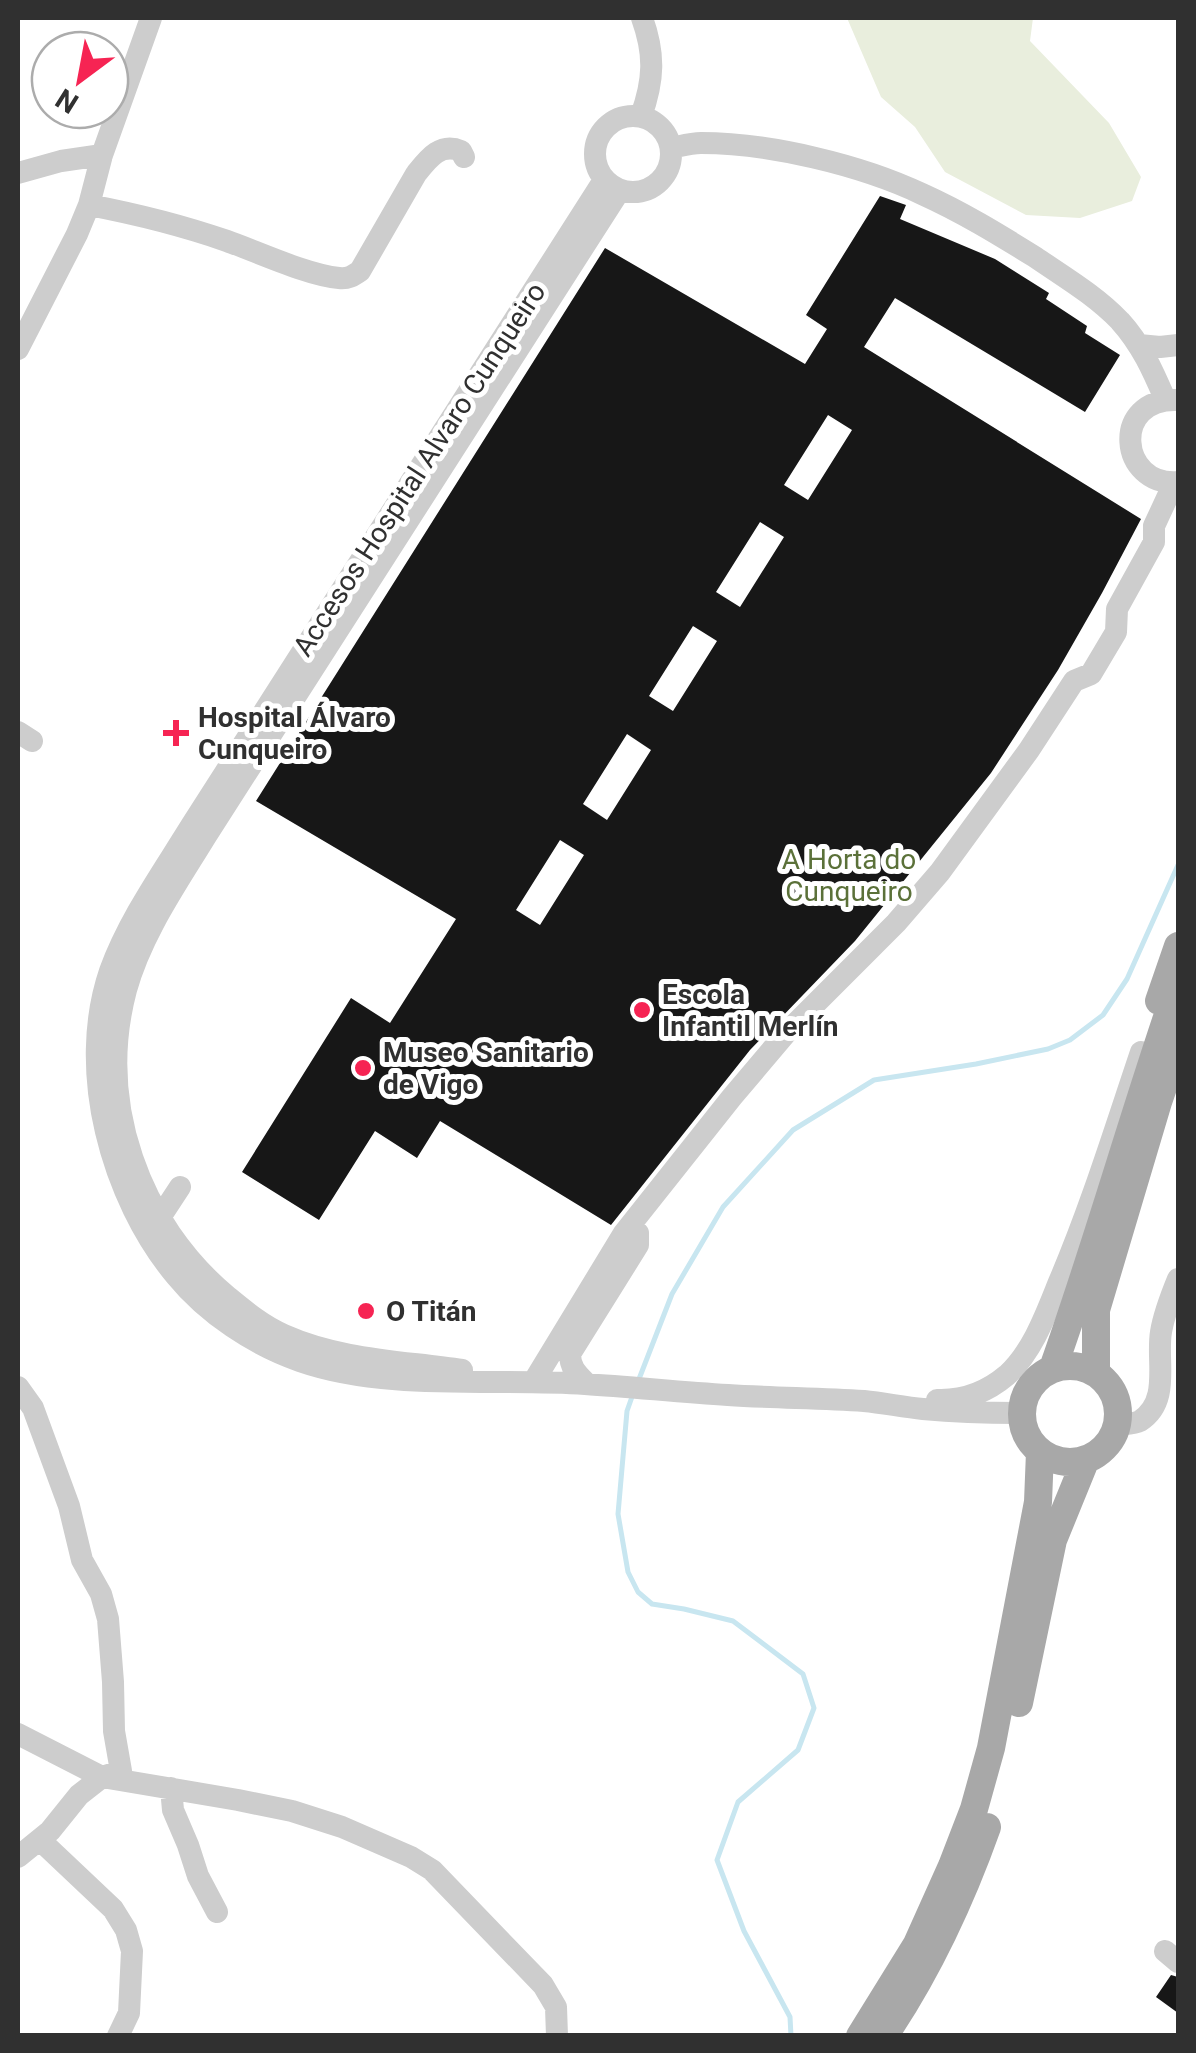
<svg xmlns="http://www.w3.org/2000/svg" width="1196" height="2053" font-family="Roboto,sans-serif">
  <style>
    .green { fill: #e9eedd }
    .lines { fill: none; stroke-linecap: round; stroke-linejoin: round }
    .stream { stroke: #c8e6f0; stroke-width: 5 }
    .building { fill: #171717; fill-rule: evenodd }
    .minor { stroke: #cdcdcd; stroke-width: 22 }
    .major { stroke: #a8a8a8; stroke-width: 28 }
    .poi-dot { fill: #f62453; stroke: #fff; stroke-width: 4 }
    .labels { text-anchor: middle; stroke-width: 10; stroke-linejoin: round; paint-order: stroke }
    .street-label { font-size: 28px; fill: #303030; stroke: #fff }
    .poi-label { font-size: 28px; font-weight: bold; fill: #303030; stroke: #fff; text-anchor: start }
    .park-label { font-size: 28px; fill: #5b7139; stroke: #fff }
  </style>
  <rect width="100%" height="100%" fill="#fff"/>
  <path class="green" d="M 847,18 L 1033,18 L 1030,41 L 1109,123 L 1141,177 L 1132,201 L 1080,218 L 1026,215 L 945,172 L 915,127 L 881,97 Z"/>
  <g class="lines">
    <path class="stream" d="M 639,1379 L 672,1294 L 723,1207 L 793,1130 L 874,1080 L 976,1064 L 1048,1049 L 1070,1040 L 1103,1015 L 1127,979 L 1178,865
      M 633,1394 L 627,1411 L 618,1514 L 628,1572 L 638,1592 L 652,1604 L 684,1609 L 733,1621 L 803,1674 L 814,1708 L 798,1750 L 738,1802 L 717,1860 L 744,1931 L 790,2017 L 791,2036"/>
  </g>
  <path class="building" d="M 880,196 L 906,205 L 900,219 L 995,259 L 1049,293 L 1046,299 L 1087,326 L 1085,333 L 1120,355 L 1085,412 L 895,298 L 864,347 L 1141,519 L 1102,593 L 1058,670 L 991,773 L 855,941 L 750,1050 L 611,1225 L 440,1121 L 417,1158 L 375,1131 L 319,1220 L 242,1172 L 351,998 L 390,1023 L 456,919 L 256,801 L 605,248 L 805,364 L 827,329 L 806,315 ZM 828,415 L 852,430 L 808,500 L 784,485 ZM 760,522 L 784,537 L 740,607 L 716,592 ZM 693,626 L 717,641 L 673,711 L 649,696 ZM 627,734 L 651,750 L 607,820 L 583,804 ZM 560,840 L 584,855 L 540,925 L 516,910 Z
    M 1171,1975 L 1178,1977 L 1178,2013 L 1156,1997 Z"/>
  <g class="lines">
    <path class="minor" d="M595 154a38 38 0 1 1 76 0a38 38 0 1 1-76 0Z
      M 641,116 C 654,80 655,54 642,18
      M 671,148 C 681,146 691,143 701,143 C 769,143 861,165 922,194 C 962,212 998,234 1035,257 C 1064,277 1095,295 1120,321 C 1141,344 1153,371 1165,399
      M 18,173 L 61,161 L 102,155
      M 604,180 L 191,826 C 162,873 129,919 110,971 C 76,1070 111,1198 176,1276 C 207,1314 254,1345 300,1361 C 386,1391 494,1378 585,1384 C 632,1387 680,1392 728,1395 C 773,1398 818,1398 864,1401 C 884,1403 903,1407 923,1409 C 956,1412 989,1413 1021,1413
      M 89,205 C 136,214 181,225 227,241 C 258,252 307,275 339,278 C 348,279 353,276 360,271 L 416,174 C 428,159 440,142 461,151 L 464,157
      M 1139,345 L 1160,347 L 1178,345
      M 18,349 L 77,234 L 89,205 L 102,155 L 151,18
      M 1178,400 C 1110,397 1119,487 1178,482
      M 18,732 L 32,741
      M 159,1219 L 180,1187
      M 462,1370 C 402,1361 340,1360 284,1335 C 263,1326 245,1311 228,1297 C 139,1223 96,1103 126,990 C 141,935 176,885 206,836 L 620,190
      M 534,1381 L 624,1233 L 732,1097 L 787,1032 L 896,923 L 940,872 L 1029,750 L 1074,681 L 1091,674 L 1116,632 L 1117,609 L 1154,542 L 1154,526 L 1174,483
      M 587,1384 C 577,1374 570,1368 570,1354 L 638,1245 L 638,1233
      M 18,1387 L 33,1408 L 69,1506 L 82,1560 L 101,1594 L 108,1619 L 113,1682 L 114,1731 L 121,1771 L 102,1777 L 79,1795 L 50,1831 L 18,1857
      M 937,1400 C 963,1401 987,1392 1007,1375 C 1033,1351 1046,1314 1059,1282 C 1091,1207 1115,1129 1141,1052
      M 1117,1425 C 1124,1424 1134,1424 1140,1421 C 1171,1401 1156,1361 1161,1332 C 1164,1314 1171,1296 1178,1279
      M 18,1734 L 102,1777 L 238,1800 L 292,1811 L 342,1827 L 411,1857 L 432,1870 L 543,1985 L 556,2007 L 557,2036
      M 171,1788 L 173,1810 L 188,1845 L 198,1876 L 217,1912
      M 40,1840 L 113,1909 L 126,1930 L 132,1951 L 129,2013 L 118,2036
      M 1165,1951 L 1178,1962"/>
    <path class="major" d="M 1159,1001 L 1178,946
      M1022 1414a48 48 0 1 1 96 0a48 48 0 1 1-96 0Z
      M 1053,1368 C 1098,1242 1134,1112 1178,985
      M 1096,1373 L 1096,1310 L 1158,1102 L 1178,1044
      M 1019,1703 L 1053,1540 L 1086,1459
      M 860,2036 L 917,1944 L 952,1866 L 974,1809 L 991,1748 L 1038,1502 L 1040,1452
      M 884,2036 C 928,1971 961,1900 987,1827"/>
  </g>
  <g class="poi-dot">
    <path d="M171 718h10v10h10v10h-10v10h-10v-10h-10v-10h10z"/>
    <circle cx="642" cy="1010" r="10"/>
    <circle cx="363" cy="1068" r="10"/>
    <circle cx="366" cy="1311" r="10"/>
  </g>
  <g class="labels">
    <g class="street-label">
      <text transform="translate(419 469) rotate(-57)" y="10">Accesos Hospital Alvaro Cunqueiro</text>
    </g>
    <g class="poi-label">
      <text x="198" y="727">Hospital Álvaro<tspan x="198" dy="32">Cunqueiro</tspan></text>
      <text x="662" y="1004">Escola<tspan x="662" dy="32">Infantil Merlín</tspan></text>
      <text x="383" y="1062">Museo Sanitario<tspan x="383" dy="32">de Vigo</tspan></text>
      <text x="386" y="1321">O Titán</text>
    </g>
    <g class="park-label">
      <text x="849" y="869">A Horta do<tspan x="849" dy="32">Cunqueiro</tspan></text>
    </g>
  </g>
  <rect width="1196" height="2053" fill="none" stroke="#303030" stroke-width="40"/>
  <g transform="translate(80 80) rotate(212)"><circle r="48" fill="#ffffff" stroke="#acacac" stroke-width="2.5"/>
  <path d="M0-8L18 38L0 25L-18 38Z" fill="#f62453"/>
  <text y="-15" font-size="28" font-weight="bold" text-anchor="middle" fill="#303030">N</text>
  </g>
</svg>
